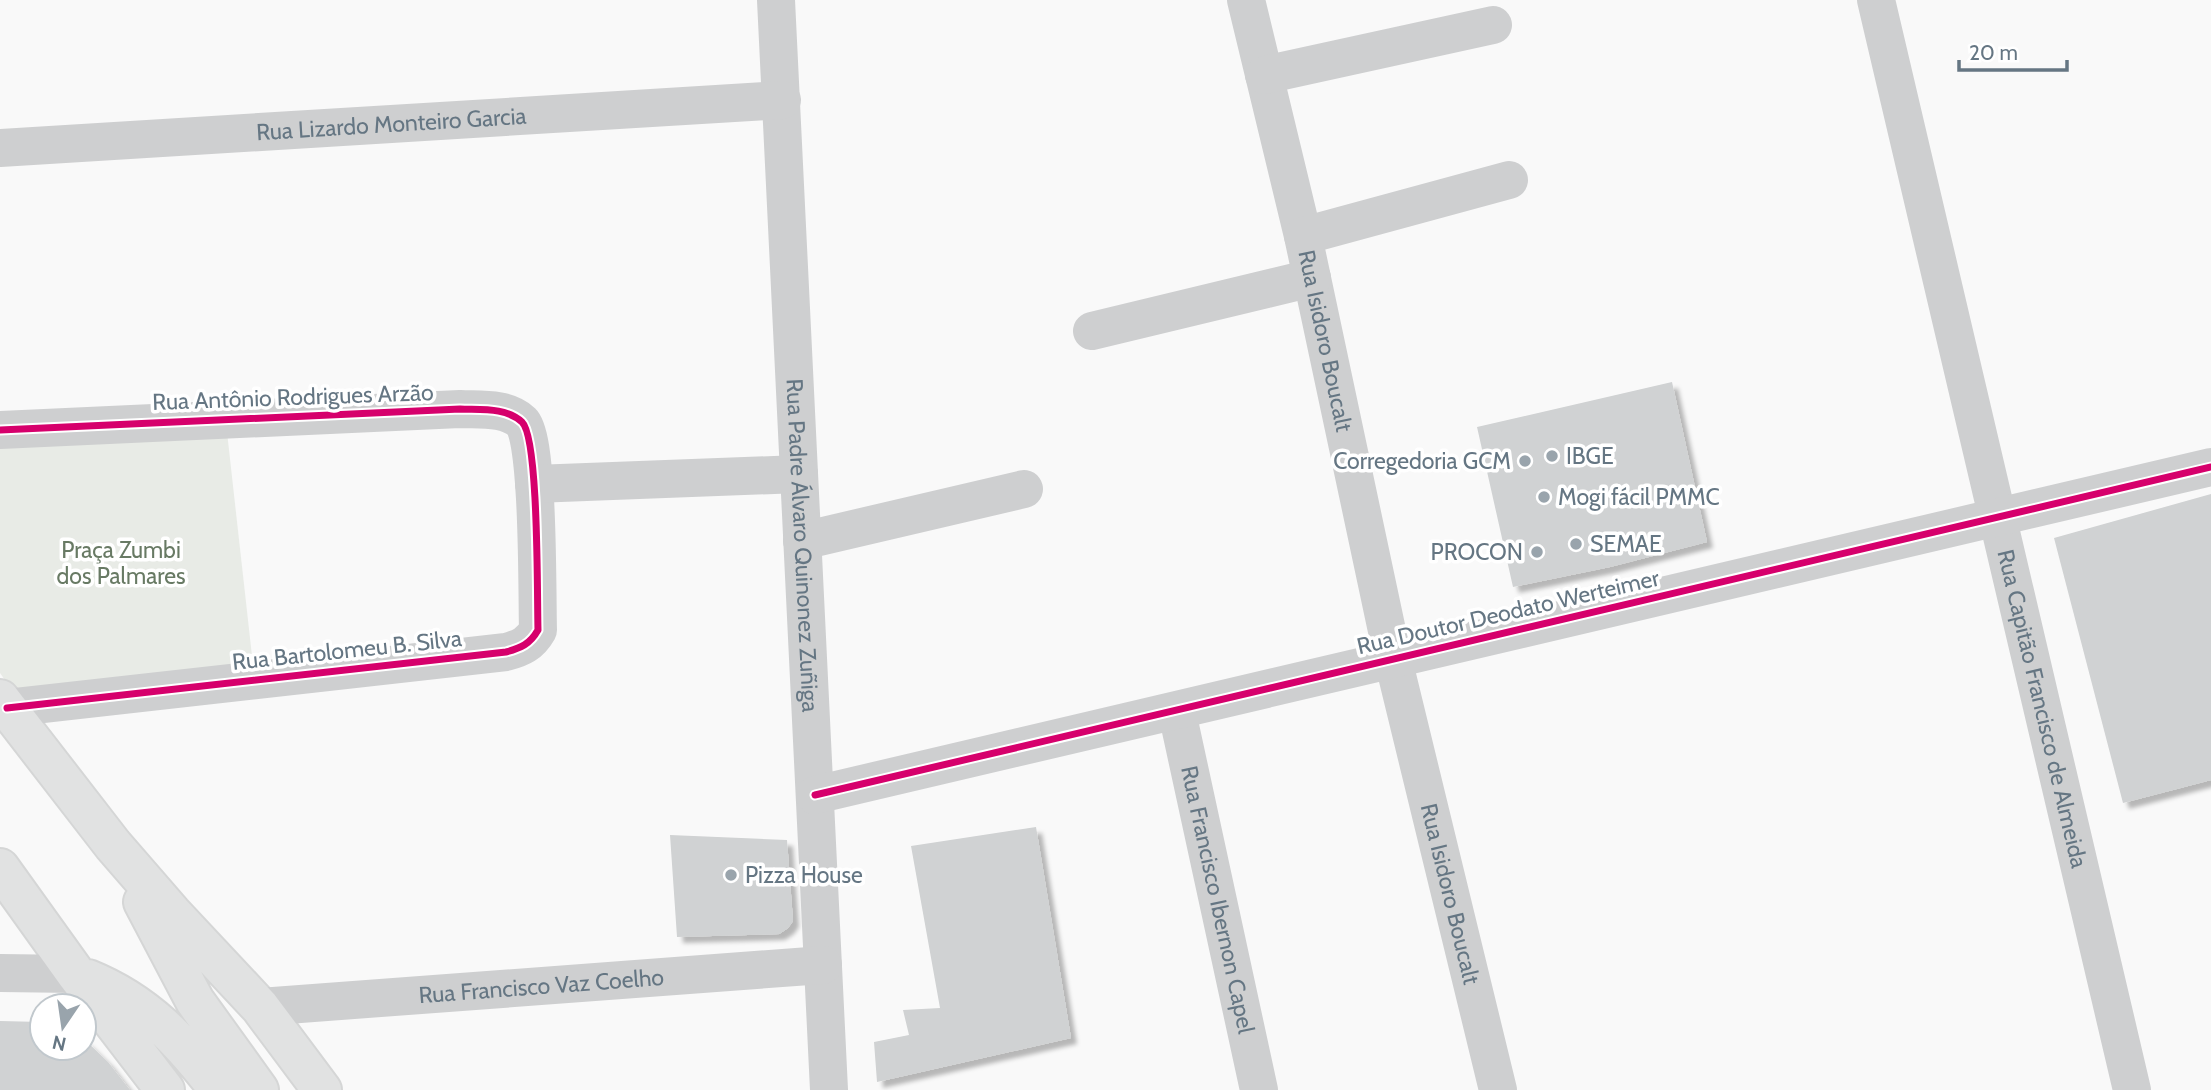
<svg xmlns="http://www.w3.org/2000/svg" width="2211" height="1090" font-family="Cabin,sans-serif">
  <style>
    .green { fill: #e8ebe6 }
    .building { fill: #d0d2d3; filter: url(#shadow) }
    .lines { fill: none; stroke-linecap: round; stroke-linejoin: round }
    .highway-casing { stroke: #d5d6d6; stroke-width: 42 }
    .minor { stroke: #cecfd0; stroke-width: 38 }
    .highway { stroke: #e1e2e2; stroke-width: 38 }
    .cycleway-casing { stroke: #fff; stroke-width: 11 }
    .cycleway { stroke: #d6006c; stroke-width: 7 }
    .poi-dot { fill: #99a4ac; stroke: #fff; stroke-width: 2.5 }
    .labels { text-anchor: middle; stroke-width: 7; stroke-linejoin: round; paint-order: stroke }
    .street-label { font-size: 23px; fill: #657683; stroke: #fff }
    .poi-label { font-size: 23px; fill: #657683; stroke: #fff; text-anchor: start }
    .park-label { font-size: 23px; fill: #687a64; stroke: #fff }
  </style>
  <defs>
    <filter id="shadow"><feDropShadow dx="6" dy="6" stdDeviation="2" flood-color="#0004"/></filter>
  </defs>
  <rect width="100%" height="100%" fill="#f9f9f9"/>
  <path class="green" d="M 226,423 L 254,674 L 12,690 L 0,673 L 0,434 Z"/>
  <path class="building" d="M 1672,382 L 1707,542 L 1610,567 L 1513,587 L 1477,427 Z
    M 2211,494 L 2211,780 L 2123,803 L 2054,538 Z
    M 1036,827 L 1071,1038 L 877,1082 L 874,1042 L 909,1035 L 903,1010 L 940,1008 L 911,846 Z
    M 670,835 L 787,840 L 793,921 L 788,928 L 779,934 L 677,937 Z
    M 0,1021 L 42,1022 L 42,1048 L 84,1048 L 84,1039 L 108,1062 L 130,1090 L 0,1090 Z"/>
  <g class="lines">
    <defs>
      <path id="highway" d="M 0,699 L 113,845 L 172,913 L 260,1007 L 322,1090
        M 0,868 L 76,974 L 165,1090
        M 143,902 L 195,1001 L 259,1090
        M 88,979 C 147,1003 181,1041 219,1090"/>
    </defs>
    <use href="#highway" class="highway-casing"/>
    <g class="minor">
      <path id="s1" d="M 776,0 L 829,1090"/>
      <path id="s2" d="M 1246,0 L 1303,236 L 1393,659 L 1498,1090"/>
      <path id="s3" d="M 1876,0 L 2132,1090"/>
      <path d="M 1264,75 L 1493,25"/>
      <path id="s4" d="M 0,148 L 782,100"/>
      <path d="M 1303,236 L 1509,180"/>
      <path d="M 1092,331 L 1312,278"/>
      <path d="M 0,430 L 460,409 C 480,410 506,407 522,422 C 539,438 537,599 538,630 C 530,644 521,648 506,652 L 7,708"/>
      <path d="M 534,484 L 799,474"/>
      <path d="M 802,541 L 1024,489"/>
      <path id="s5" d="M 1177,712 L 1259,1090"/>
      <path d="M 815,795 L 2211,467"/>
      <path d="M 0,973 L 76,974"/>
      <path id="s6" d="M 260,1007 L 823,965"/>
    </g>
    <use href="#highway" class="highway"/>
    <defs>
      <path id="cycleway" d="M 0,430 L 460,409 C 480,410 506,407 522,422 C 539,438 537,599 538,630 C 530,644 521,648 506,652 L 7,708
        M 815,795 L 2211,467"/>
    </defs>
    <use href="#cycleway" class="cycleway-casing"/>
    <use href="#cycleway" class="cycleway"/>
  </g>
  <g class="poi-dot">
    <circle cx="1552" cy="456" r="7"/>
    <circle cx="1525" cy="461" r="7"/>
    <circle cx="1544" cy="497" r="7"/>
    <circle cx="1576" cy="544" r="7"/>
    <circle cx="1537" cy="552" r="7"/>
    <circle cx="731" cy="875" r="7"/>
  </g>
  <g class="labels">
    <g class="street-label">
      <text dy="8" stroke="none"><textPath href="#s4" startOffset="392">Rua Lizardo Monteiro Garcia</textPath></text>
      <text dy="8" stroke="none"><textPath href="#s2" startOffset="350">Rua Isidoro Boucalt</textPath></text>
      <text transform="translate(293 397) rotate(-2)" y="8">Rua Antônio Rodrigues Arzão</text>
      <text dy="8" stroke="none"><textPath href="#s1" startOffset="546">Rua Padre Álvaro Quinonez Zuñiga</textPath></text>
      <text transform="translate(1508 612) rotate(-13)" y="8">Rua Doutor Deodato Werteimer</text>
      <text transform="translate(347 650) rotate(-6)" y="8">Rua Bartolomeu B. Silva</text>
      <text dy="8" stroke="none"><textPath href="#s3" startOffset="728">Rua Capitão Francisco de Almeida</textPath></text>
      <text dy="8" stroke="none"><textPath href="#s2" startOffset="917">Rua Isidoro Boucalt</textPath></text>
      <text dy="8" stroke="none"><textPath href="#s5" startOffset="192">Rua Francisco Ibernon Capel</textPath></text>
      <text dy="8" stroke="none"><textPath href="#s6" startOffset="282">Rua Francisco Vaz Coelho</textPath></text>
    </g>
    <g class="poi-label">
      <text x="1566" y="464">IBGE</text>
      <text x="1511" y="469" text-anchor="end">Corregedoria GCM</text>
      <text x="1558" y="505">Mogi fácil PMMC</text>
      <text x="1590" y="552">SEMAE</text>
      <text x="1523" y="560" text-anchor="end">PROCON</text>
      <text x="745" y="883">Pizza House</text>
    </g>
    <g class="park-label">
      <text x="121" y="558">Praça Zumbi<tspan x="121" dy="26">dos Palmares</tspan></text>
    </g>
  </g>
  <g transform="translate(63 1027) rotate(193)"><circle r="33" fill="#ffffff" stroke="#c1c8cd" stroke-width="2"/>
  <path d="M0-5L12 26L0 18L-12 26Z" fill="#99a4ac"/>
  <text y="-10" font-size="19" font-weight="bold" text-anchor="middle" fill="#657683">N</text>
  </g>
  <path d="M1959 60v10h108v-10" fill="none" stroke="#657683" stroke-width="3.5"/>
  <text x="1969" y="60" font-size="21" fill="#657683" stroke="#ffffff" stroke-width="5" paint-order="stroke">20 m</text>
</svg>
